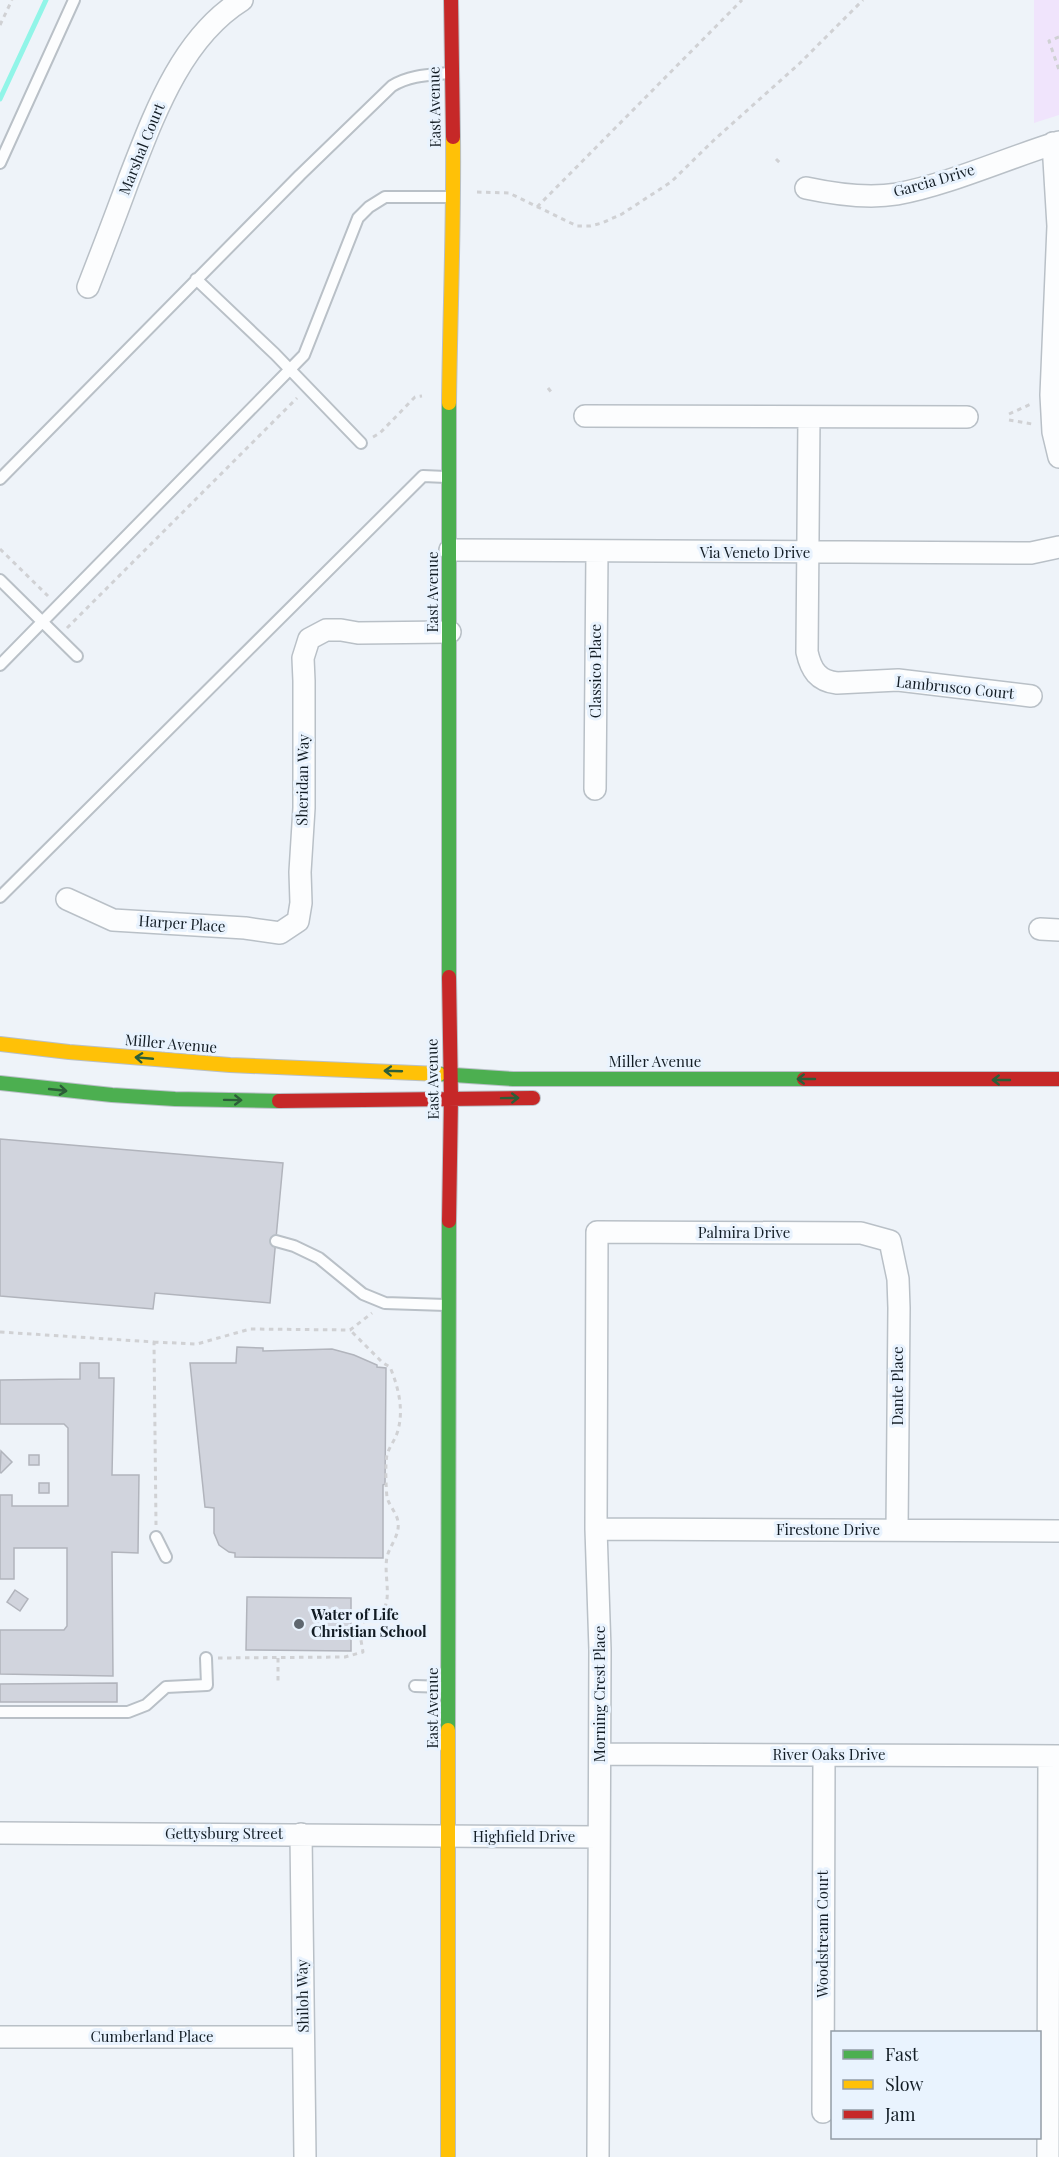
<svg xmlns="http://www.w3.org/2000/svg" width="1059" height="2157" font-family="'Playfair Display',serif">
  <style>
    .green { fill: #f0e4fc }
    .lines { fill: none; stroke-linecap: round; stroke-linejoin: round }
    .stream { stroke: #91f5e8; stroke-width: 5 }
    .building { fill: #d1d4dd; stroke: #b1b4bc; stroke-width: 1.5 }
    .lane-casing { stroke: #b9c0c7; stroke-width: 14 }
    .street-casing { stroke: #b9c0c7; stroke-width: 24 }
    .fast-casing { stroke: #b9c0c7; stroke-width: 16 }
    .slow-casing { stroke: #b9c0c7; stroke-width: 16 }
    .jam-casing { stroke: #b9c0c7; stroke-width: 16 }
    .path { stroke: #d0d1d4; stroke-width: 3; stroke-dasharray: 4.5 4.5; stroke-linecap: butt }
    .lane { stroke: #fcfdfe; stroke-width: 10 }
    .street { stroke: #fcfdfe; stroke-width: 21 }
    .fast { stroke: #4caf50; stroke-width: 14 }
    .slow { stroke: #ffc107; stroke-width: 14 }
    .jam { stroke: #c62828; stroke-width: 14 }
    .oneway { stroke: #2c5e38 }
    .poi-dot { fill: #5f676f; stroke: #e9f3fe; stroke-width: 2 }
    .labels { text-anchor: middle; stroke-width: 6; stroke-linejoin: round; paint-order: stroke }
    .street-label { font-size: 15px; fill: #121c24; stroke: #e9f3fe }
    .poi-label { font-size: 15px; font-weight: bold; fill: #121c24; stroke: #e9f3fe; text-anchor: start }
  </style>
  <rect width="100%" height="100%" fill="#eef3f9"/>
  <path class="green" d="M 1034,0 L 1059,0 L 1059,115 L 1034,123 Z"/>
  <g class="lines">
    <path class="stream" d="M 0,99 L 46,0"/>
  </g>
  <path class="building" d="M 0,1139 L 283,1163 L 270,1303 L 155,1293 L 153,1309 L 0,1296 Z
    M 237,1347 L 263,1348 L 263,1351 L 332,1349 L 354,1355 L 377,1365 L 377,1367 L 386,1368 L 385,1484 L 383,1485 L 383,1558 L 235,1557 L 235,1553 L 229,1552 L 219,1545 L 214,1533 L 214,1508 L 205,1507 L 190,1363 L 236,1363 Z
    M 80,1363 L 99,1363 L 99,1378 L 114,1378 L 112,1475 L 139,1475 L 138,1553 L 112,1552 L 113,1676 L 0,1674 L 0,1630 L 64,1630 L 67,1626 L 67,1548 L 14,1548 L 14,1579 L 0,1579 L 0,1495 L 12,1495 L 12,1506 L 68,1506 L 68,1428 L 64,1424 L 0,1424 L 0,1380 L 80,1379 Z
    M 1,1451 L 12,1462 L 1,1473 L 0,1472 Z
    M 29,1455 L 39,1455 L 39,1465 L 29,1465 Z
    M 39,1483 L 49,1483 L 49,1493 L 39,1493 Z
    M 15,1590 L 28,1599 L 20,1611 L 7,1602 Z
    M 247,1597 L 351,1598 L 351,1651 L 246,1650 Z
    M 117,1683 L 117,1702 L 0,1702 L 0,1684 Z"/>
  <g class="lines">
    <defs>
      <path id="lane" d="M 0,163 L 74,0
        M 196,279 L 275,354 L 361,443
        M 0,479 L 300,175 L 392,86 C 410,75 429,75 450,73
        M 0,580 L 77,656
        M 0,665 L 304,355 L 358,218 L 369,207 L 385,197 L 451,197
        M 0,897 L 423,476 L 446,477
        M 276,1241 L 294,1246 L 319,1258 L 363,1294 L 385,1303 L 446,1305
        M 156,1537 L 166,1557
        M 415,1686 L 446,1687
        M 0,1712 L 128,1712 L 146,1705 L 166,1687 L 207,1685 L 206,1658"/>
      <path id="street" d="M 1053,143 L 1058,226 L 1051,395 L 1053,432 L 1059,457
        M 806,188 C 834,194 867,199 897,194 C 950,184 1007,158 1059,142
        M 88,287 C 102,251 116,215 129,179 C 154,115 181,38 242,0
        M 585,416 L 967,417
        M 809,417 L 807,652 C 811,670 818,681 837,683 L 898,680 L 1031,696
        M 450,550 L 1031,553 L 1059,547
        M 595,789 L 597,552
        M 67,899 L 113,920 L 245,928 L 280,933 L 298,921 L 301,903 L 300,872 L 304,808 L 304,681 L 303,658 L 309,639 L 326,630 L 341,630 L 358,633 L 450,632
        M 1040,929 L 1059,930
        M 596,1529 L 1059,1531
        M 600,1754 L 1059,1756
        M 0,1833 L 599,1837
        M 301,1834 L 305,2157
        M 0,2037 L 303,2037
        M 823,2112 L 824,1755
        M 598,2157 L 600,1650 L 596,1529 L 597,1232 L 861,1233 L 890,1241 L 898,1279 L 899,1308 L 897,1530
        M 1048,2157 L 1049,1756"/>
      <path id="fast" d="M 449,403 L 449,977
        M 439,1074 L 513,1079 L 804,1079
        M 0,1083 L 112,1095 L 175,1099 L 279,1101
        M 448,1730 L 449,1221"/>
      <path id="slow" d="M 449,403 C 450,314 454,226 453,137
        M 0,1044 L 69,1052 L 230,1065 L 439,1074
        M 448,2157 L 448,1730"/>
      <path id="jam" d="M 451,0 L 453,137
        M 449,977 L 451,1098 L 449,1221
        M 804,1079 L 1059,1079
        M 279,1101 L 533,1098"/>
    </defs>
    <use href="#lane" class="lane-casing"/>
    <use href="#street" class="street-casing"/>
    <use href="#fast" class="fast-casing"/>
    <use href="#slow" class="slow-casing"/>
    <use href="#jam" class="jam-casing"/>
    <path class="path" d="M 0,25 L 12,0
      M 1059,37 L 1049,41 L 1059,70
      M 776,159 L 780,163
      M 477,192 L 509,193 L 577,226 L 590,226 L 602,223 L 622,214 L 671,182 L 715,139 L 800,63 L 863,0
      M 537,207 L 742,0
      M 548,388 L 552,393
      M 1009,414 L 1031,404
      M 1009,420 L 1032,424
      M 373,437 L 380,433 L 415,397 L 422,396
      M 0,549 L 48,596
      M 67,628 L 297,398
      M 0,1332 L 154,1342 L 156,1525
      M 154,1342 L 197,1344 L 250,1329 L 350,1330 L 372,1313
      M 218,1658 L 345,1657 L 363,1652 L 358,1623 C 402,1617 382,1583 387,1557 C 390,1545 400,1535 398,1522 C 397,1513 389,1506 387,1497 C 386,1489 385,1463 387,1455 C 389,1447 396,1439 398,1430 C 404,1409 398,1386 390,1367 L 383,1363 L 350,1330
      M 278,1658 L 278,1685"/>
    <use href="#lane" class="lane"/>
    <use href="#street" class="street"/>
    <use href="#fast" class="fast"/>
    <use href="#slow" class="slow"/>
    <use href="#jam" class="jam"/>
  </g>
  <defs><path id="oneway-shaft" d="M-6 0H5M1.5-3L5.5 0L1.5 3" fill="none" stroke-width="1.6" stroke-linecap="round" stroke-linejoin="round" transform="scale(1.5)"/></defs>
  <g class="oneway">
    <use href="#oneway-shaft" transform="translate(144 1058) rotate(-175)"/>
    <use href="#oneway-shaft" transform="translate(393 1071) rotate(-178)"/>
    <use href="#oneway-shaft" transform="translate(806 1079) rotate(-180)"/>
    <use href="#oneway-shaft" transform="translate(1001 1080) rotate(-180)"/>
    <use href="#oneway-shaft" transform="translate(58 1090) rotate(6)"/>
    <use href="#oneway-shaft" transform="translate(510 1098) rotate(-1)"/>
    <use href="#oneway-shaft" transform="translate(233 1100) rotate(1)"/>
  </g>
  <circle class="poi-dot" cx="299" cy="1624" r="6"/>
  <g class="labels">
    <g class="street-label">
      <text transform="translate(435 107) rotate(-91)" y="5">East Avenue</text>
      <text transform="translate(142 149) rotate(-68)" y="5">Marshal Court</text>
      <text transform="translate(934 181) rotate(-16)" y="5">Garcia Drive</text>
      <text x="755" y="558">Via Veneto Drive</text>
      <text transform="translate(433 592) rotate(-90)" y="5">East Avenue</text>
      <text transform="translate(596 671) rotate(-90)" y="5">Classico Place</text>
      <text transform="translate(955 688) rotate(6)" y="5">Lambrusco Court</text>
      <text transform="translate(303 780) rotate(-89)" y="5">Sheridan Way</text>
      <text transform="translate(182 924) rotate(4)" y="5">Harper Place</text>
      <text transform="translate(171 1044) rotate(5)" y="5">Miller Avenue</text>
      <text x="655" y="1067">Miller Avenue</text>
      <text transform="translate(433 1079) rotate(-91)" y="5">East Avenue</text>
      <text x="744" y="1238">Palmira Drive</text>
      <text transform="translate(898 1386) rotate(-90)" y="5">Dante Place</text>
      <text x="828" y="1535">Firestone Drive</text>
      <text transform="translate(600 1694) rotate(-90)" y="5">Morning Crest Place</text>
      <text transform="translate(433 1708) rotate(-90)" y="5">East Avenue</text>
      <text x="829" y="1760">River Oaks Drive</text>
      <text x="224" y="1839">Gettysburg Street</text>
      <text x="524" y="1842">Highfield Drive</text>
      <text transform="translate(823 1934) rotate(-90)" y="5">Woodstream Court</text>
      <text transform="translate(303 1996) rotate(-91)" y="5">Shiloh Way</text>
      <text x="152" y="2042">Cumberland Place</text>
    </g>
    <g class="poi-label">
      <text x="311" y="1620">Water of Life<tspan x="311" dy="17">Christian School</tspan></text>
    </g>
  </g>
  <rect x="831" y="2031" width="210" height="108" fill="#e9f3fe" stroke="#939da7" stroke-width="1.5"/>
  <rect x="843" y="2050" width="30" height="9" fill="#4caf50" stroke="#939da7" stroke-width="1.5"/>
  <text x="885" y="2061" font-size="18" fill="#121c24">Fast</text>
  <rect x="843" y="2080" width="30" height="9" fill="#ffc107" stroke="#939da7" stroke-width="1.5"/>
  <text x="885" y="2091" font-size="18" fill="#121c24">Slow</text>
  <rect x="843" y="2110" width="30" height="9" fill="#c62828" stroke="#939da7" stroke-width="1.5"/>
  <text x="885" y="2121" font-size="18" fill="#121c24">Jam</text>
</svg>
